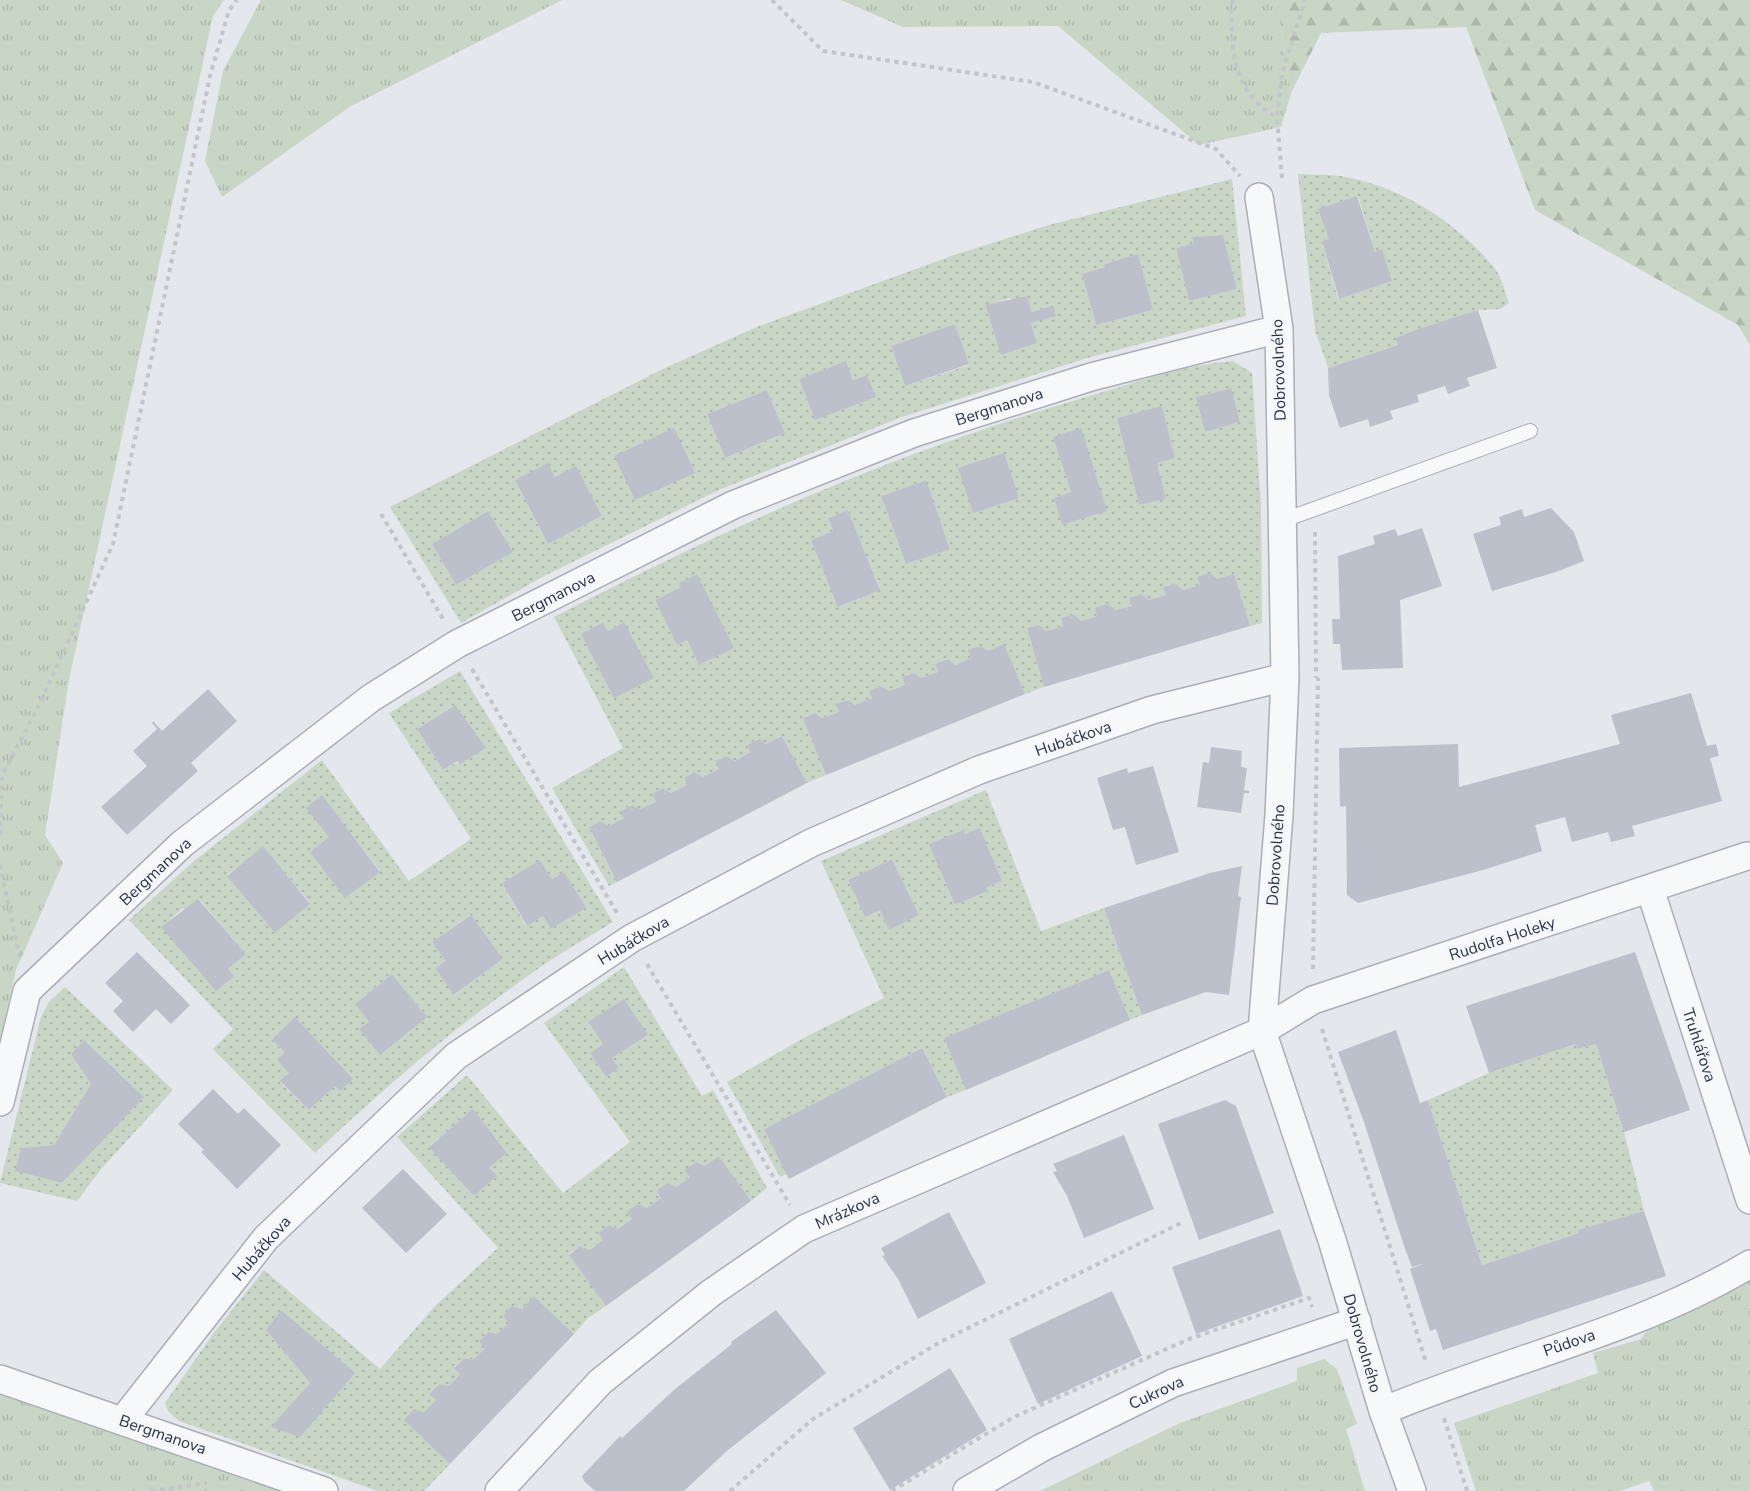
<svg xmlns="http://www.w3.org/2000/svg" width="1750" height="1491" font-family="'Nunito Sans',sans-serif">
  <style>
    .grass { fill: url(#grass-tufts) }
    .forest { fill: url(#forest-firs) }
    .garden { fill: url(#garden-dots); fill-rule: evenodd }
    .building { fill: #bbc0ca }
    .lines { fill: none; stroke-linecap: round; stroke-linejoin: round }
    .lane-casing { stroke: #a9aeb7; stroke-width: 16 }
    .street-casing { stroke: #a9aeb7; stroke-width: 30 }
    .path { stroke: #c2c5cb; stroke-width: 4; stroke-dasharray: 4.5 4.5; stroke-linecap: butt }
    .lane { stroke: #f7f8fa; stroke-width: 14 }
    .street { stroke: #f7f8fa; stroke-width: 27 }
    .labels { text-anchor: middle; stroke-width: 6; stroke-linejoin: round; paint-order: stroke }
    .street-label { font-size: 16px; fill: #2b3445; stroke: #f4f6f9 }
  </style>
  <defs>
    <pattern id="grass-tufts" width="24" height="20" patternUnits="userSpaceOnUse" patternTransform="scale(1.5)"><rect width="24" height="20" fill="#c9d6c5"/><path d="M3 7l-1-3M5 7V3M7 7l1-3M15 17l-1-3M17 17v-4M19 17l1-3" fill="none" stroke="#adb8ab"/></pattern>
    <pattern id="forest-firs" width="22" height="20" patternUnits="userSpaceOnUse" patternTransform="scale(1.5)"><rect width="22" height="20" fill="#c9d6c5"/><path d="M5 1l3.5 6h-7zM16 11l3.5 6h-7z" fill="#adb8ab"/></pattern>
    <pattern id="garden-dots" width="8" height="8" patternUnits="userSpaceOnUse" patternTransform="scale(1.5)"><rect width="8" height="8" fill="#c9d6c5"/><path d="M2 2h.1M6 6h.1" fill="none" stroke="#adb8ab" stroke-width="1.8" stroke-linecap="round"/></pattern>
  </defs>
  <rect width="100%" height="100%" fill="#e4e7ec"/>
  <path class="grass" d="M 0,0 L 224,0 L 213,16 L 69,680 L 45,835 L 63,863 L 16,970 L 0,1040 Z
    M 261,0 L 562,0 L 351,106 L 222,197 L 205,161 L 223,71 Z
    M 841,0 L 1277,0 L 1291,93 L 1281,127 L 1199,145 L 1058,26 L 903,27 Z
    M 1750,1275 L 1750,1491 L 1654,1491 L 1649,1481 L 1620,1491 L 1476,1491 L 1454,1423 L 1598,1373 L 1593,1353 L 1641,1339 L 1655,1319 Z
    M 1324,1359 L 1337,1369 L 1357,1424 L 1346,1429 L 1365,1491 L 1368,1491 L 1040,1491 L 1180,1423 L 1297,1381 L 1297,1368 Z
    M 0,1390 L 286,1491 L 0,1491 Z"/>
  <path class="forest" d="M 1277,0 L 1750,0 L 1750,345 L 1738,325 L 1535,210 L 1466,27 L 1321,33 L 1291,93 Z"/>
  <path class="garden" d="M 1298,174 C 1312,175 1326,174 1340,176 C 1399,185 1458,222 1495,269 C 1502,278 1505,292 1509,303 L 1500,309 L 1478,310 L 1419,329 L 1398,345 L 1328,368 L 1315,330 ZM 1358,196 L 1375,252 L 1382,250 L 1392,281 L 1338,299 L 1322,241 L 1329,239 L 1319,209 Z
    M 1232,179 L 1246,316 L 1087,358 L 902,417 L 721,489 L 546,575 L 461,623 L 390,507 L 667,367 L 759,326 L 954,255 L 1049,225 ZM 1223,235 L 1237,289 L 1189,301 L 1176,248 L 1194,243 L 1193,237 ZM 1138,255 L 1153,310 L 1096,325 L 1082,274 L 1105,267 L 1105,263 ZM 1027,296 L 1032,312 L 1052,305 L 1056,315 L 1031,323 L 1037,343 L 1001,355 L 985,306 L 1010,298 L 1012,301 ZM 955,324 L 969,365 L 905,386 L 891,346 ZM 846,361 L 853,380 L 867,375 L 875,397 L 815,420 L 799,379 ZM 767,390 L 785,433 L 725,458 L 707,414 ZM 548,464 L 555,477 L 576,467 L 602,516 L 548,544 L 515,480 ZM 488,511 L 513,552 L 456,585 L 432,544 Z
    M 1233,361 L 1252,373 L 1261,506 L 1262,623 L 1250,626 L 1234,574 L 1217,579 L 1198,577 L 1200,585 L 1183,590 L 1176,584 L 1164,587 L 1166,595 L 1149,600 L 1142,594 L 1129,598 L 1132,606 L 1115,610 L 1108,604 L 1096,608 L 1097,616 L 1081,621 L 1074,614 L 1061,618 L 1063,626 L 1046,631 L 1039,625 L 1027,628 L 1044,687 L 1025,694 L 1004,645 L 988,651 L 981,646 L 969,650 L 971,658 L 955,665 L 947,659 L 935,664 L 938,672 L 921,678 L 914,673 L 902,677 L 905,685 L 889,691 L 881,686 L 870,691 L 872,698 L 855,705 L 848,700 L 837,704 L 839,712 L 822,718 L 815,713 L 804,717 L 826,775 L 807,783 L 782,736 L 766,744 L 758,739 L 747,745 L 750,752 L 735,761 L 726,756 L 715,761 L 719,769 L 703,777 L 694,772 L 684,778 L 687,785 L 671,793 L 663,788 L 652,794 L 656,802 L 640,809 L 632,805 L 621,810 L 624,818 L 608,826 L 601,821 L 589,827 L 617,882 L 609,886 L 552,788 L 623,748 L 554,617 C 723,529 899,451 1083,398 C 1132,384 1182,365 1233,361 ZM 1231,388 L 1240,422 L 1205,432 L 1196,397 ZM 1162,407 L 1175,458 L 1157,463 L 1166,499 L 1139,505 L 1117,418 ZM 1053,437 L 1106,511 L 1062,525 L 1054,498 L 1071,492 ZM 925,480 L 950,548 L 906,564 L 881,496 ZM 848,510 L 880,589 L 839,607 L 811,540 L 833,531 L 828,518 ZM 697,574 L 699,664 L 687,640 L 677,644 L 655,600 L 681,587 L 680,583 ZM 603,622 L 608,631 L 624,622 L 653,678 L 581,634 Z
    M 460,671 L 613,922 C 587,938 558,954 532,973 C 455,1027 384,1088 315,1153 L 213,1049 L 233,1029 L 129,920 L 194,861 L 322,760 L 409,881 L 471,839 L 389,713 ZM 454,705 L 485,748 L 443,770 L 417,729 ZM 322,796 L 380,871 L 345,898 L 329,837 ZM 263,847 L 310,903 L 275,933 L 227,875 ZM 540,860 L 552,879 L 564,872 L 585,908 L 551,929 L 543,916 L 526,926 L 502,883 ZM 199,899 L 246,954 L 228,969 L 162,927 L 183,908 L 186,910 ZM 470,915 L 503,959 L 455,995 L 435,968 L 445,961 L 432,942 ZM 392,974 L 427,1017 L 360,1030 L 369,1022 L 355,1004 ZM 296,1018 L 352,1079 L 340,1091 L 335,1086 L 309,1110 L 280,1082 L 289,1073 L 285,1053 L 272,1039 Z
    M 986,790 L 1041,931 L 1104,908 L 1142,1015 L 1130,1020 L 1109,970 L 945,1038 L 966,1090 L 947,1097 L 922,1048 L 764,1129 L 787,1174 L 780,1177 L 727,1082 L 809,1035 L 884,998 L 821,861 ZM 980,828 L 1002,881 L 987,887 L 988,891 L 955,905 L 930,844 L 963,830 L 965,834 ZM 892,859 L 919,915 L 889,929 L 880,910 L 865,917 L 848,880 Z
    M 624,967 L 702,1096 L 713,1090 L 767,1188 L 751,1201 L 719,1156 L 705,1166 L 695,1162 L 685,1170 L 690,1177 L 676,1187 L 667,1183 L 656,1191 L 661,1198 L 647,1208 L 627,1212 L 632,1219 L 618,1229 L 609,1225 L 598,1233 L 603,1240 L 590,1250 L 580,1246 L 569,1254 L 606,1306 L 588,1318 L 574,1334 L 534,1296 L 522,1309 L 512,1306 L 509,1323 L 497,1334 L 488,1332 L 479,1342 L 485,1348 L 473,1360 L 464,1358 L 454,1367 L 460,1374 L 449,1386 L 439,1384 L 430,1393 L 436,1400 L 424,1412 L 414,1410 L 450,1464 L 424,1491 L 378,1491 L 179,1421 L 168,1411 L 165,1403 L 213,1334 L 264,1270 L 380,1369 L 434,1307 L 498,1248 L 397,1137 L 467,1075 L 563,1193 L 630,1142 L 544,1023 ZM 588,1022 L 648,1035 L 612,1058 L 619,1068 L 606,1077 L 590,1053 L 603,1044 ZM 473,1110 L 507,1153 L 489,1168 L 496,1177 L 474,1196 L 429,1146 ZM 281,1310 L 354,1373 L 272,1427 L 310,1383 L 266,1330 Z
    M 65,987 L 173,1090 L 102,1168 L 77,1201 L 0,1183 L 41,1017 L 49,1002 ZM 84,1040 L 143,1096 L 62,1183 L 15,1171 L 21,1148 L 54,1145 L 91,1084 L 71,1054 Z
    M 1576,1044 L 1579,1049 L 1596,1044 L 1624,1132 L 1644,1211 L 1579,1230 L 1579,1233 L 1482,1265 L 1428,1100 L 1489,1073 Z"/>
  <path class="building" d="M 1357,196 L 1375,252 L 1382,249 L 1392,281 L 1339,299 L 1322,241 L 1329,239 L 1318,209 Z
    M 1223,235 L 1237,289 L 1189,301 L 1176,248 L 1194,243 L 1192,237 Z
    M 1138,254 L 1153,310 L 1096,325 L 1082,274 L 1105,267 L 1104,264 Z
    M 1027,296 L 1032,312 L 1053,305 L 1056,316 L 1031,323 L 1037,343 L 1001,355 L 985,305 Z
    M 1478,310 L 1497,368 L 1467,378 L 1470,386 L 1448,394 L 1445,386 L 1417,395 L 1419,402 L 1390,411 L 1393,419 L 1370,427 L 1368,419 L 1340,428 L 1329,395 L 1328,368 L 1398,345 L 1396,338 L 1418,329 Z
    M 955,324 L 969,364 L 905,386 L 891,346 Z
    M 846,361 L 853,380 L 867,375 L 876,397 L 815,420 L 799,379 Z
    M 1231,388 L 1240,422 L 1205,432 L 1196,397 Z
    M 767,390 L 785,433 L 725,458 L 707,414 Z
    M 1162,406 L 1175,458 L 1157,463 L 1166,499 L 1139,505 L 1117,418 Z
    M 674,428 L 695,473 L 635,500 L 614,456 Z
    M 1081,428 L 1107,511 L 1062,525 L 1054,498 L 1071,492 L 1053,437 Z
    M 1004,453 L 1019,498 L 973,513 L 958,468 Z
    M 548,463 L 555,477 L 576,466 L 602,516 L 548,544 L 515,480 Z
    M 926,480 L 950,549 L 906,564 L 881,496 Z
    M 1551,508 L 1574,532 L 1584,561 L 1556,572 L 1492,591 L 1473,534 L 1501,525 L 1499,517 L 1522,509 L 1524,517 Z
    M 848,510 L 880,590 L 838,607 L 811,540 L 833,531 L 828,518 Z
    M 488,511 L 513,552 L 456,585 L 432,544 Z
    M 1422,528 L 1442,586 L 1400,600 L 1403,668 L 1342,670 L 1340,644 L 1333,644 L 1332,619 L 1340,619 L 1338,556 L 1375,544 L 1373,536 L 1395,529 L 1398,536 Z
    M 1210,573 L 1217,579 L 1234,574 L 1250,626 L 1044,687 L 1027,628 L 1039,625 L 1046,631 L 1063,626 L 1061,618 L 1074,614 L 1081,621 L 1097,616 L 1095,608 L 1108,604 L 1115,610 L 1132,606 L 1129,598 L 1142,594 L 1149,600 L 1166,595 L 1163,587 L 1176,584 L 1183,590 L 1200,585 L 1197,577 Z
    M 697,574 L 734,648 L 699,665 L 687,640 L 677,645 L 655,600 L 681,587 L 679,583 Z
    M 603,622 L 608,631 L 624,622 L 654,678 L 614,698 L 581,634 Z
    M 1004,644 L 1025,694 L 826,775 L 803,718 L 815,713 L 822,718 L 839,712 L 836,704 L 848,700 L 855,705 L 872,698 L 869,691 L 881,686 L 889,691 L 905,685 L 902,677 L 914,673 L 921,678 L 938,672 L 935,664 L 948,659 L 955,665 L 971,658 L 968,650 L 981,646 L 988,651 Z
    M 208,689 L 237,721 L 191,763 L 198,771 L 127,835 L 101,807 L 147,766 L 133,751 L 157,729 L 152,723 L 153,721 L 162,731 Z
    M 1691,693 L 1707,746 L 1716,744 L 1719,756 L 1710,758 L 1722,801 L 1632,826 L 1635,836 L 1611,842 L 1608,832 L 1572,842 L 1565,817 L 1535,825 L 1542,851 L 1483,870 L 1358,903 L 1347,895 L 1346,806 L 1340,807 L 1339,748 L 1458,744 L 1459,787 L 1620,744 L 1611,715 Z
    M 455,705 L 486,748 L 460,764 L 458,761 L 443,770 L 417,729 Z
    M 782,736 L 807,783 L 617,882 L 589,827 L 601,821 L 608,826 L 624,818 L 620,811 L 632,805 L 640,809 L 656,802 L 652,794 L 663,788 L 671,793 L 687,785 L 684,778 L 694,772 L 703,777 L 719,769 L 715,761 L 726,756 L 735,761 L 750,752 L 747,745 L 759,739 L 766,744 Z
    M 1211,747 L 1242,751 L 1241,767 L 1247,768 L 1244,790 L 1249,791 L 1249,793 L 1244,793 L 1241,813 L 1197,807 L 1203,762 L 1209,763 Z
    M 1153,766 L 1179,852 L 1136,865 L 1125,827 L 1113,830 L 1097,778 L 1127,768 L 1128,773 Z
    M 322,795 L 380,872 L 345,898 L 310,852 L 329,837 L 306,808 Z
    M 980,828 L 1002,881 L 987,887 L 988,891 L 955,905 L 929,844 L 963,830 L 965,834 Z
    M 263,846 L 310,904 L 275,933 L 227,876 Z
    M 892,859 L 919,915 L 889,930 L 880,910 L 865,917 L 848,880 Z
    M 540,860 L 552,879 L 564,872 L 586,908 L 551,929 L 543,916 L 527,926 L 502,883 Z
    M 1242,866 L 1238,896 L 1241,897 L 1229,995 L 1206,992 L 1142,1015 L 1104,908 L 1210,873 Z
    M 198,899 L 246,954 L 228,969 L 234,976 L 216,991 L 161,927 Z
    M 471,915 L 503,959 L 454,995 L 435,968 L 445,961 L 432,942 Z
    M 137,952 L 190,1005 L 171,1024 L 156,1009 L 133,1032 L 113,1011 L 123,1001 L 105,983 Z
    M 1635,952 L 1690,1110 L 1624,1132 L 1596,1044 L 1578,1049 L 1576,1044 L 1489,1073 L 1466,1006 Z
    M 1109,970 L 1130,1020 L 966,1090 L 944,1038 Z
    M 392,974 L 427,1017 L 380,1055 L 359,1029 L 369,1022 L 355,1004 Z
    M 624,999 L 648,1035 L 612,1058 L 619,1068 L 606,1077 L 590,1053 L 603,1044 L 588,1022 Z
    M 295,1017 L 353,1079 L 340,1091 L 335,1086 L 309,1110 L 280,1081 L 289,1073 L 277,1060 L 285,1053 L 272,1039 Z
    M 1396,1030 L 1420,1103 L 1428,1100 L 1482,1265 L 1579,1233 L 1578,1230 L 1644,1211 L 1666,1276 L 1443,1350 L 1436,1329 L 1430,1331 L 1410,1269 L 1425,1263 L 1412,1267 L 1405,1249 L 1364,1122 L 1338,1052 Z
    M 84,1040 L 144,1097 L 62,1183 L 15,1171 L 21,1148 L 54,1145 L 91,1084 L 71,1054 Z
    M 922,1048 L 947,1097 L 789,1179 L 764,1129 Z
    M 213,1089 L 238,1114 L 244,1108 L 281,1145 L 237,1189 L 201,1152 L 204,1150 L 178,1124 Z
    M 1225,1100 L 1236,1106 L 1274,1213 L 1199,1240 L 1158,1124 Z
    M 473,1109 L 507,1153 L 489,1168 L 497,1176 L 474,1196 L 429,1147 Z
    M 1124,1135 L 1154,1209 L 1084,1238 L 1067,1196 L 1053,1172 L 1057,1171 L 1053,1164 Z
    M 719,1156 L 751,1201 L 606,1306 L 569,1255 L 580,1246 L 590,1250 L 603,1240 L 598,1233 L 609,1225 L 618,1229 L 632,1219 L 627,1212 L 638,1204 L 647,1208 L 661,1198 L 656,1191 L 667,1183 L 676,1187 L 690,1177 L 684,1170 L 696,1162 L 705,1166 Z
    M 403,1169 L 447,1214 L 406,1253 L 362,1208 Z
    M 949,1212 L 986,1283 L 918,1319 L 898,1279 L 882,1256 L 885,1255 L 881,1248 Z
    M 1280,1229 L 1303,1296 L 1196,1334 L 1172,1267 Z
    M 1112,1291 L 1142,1356 L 1038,1404 L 1009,1339 Z
    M 534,1296 L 574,1334 L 450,1464 L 404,1420 L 414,1409 L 424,1412 L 436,1400 L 429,1394 L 439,1384 L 449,1386 L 460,1374 L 454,1368 L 464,1358 L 473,1360 L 485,1348 L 479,1342 L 488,1332 L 497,1334 L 509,1323 L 503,1316 L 512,1306 L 522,1309 Z
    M 281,1310 L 355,1373 L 300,1437 L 271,1427 L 310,1383 L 266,1330 Z
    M 776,1310 L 826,1373 L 728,1450 L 684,1491 L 595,1491 L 584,1481 L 582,1476 L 620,1436 L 622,1438 L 675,1389 L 732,1344 L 731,1342 Z
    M 950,1368 L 987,1430 L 890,1490 L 853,1428 Z"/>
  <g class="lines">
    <defs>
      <path id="lane" d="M 1284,520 L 1530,431"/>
      <path id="street" d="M 1259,197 L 1279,329 L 1285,677 L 1279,815 L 1262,1031 L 1332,1240 L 1383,1411 L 1412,1491
        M 1650,889 L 1750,1200
        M 0,1102 L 27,991 L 182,844 L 371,698 L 457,644 L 733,505 L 914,433 L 1091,377 L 1279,329
        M 0,1379 L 324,1491
        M 1383,1411 C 1504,1360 1637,1332 1750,1264
        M 123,1420 L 266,1238 L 456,1056 L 632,938 L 811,843 L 979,770 L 1152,710 L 1285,677
        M 499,1491 L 600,1382 L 711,1293 L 804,1229 L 1262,1031 L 1313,1000 L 1747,856
        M 967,1491 L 1041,1448 L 1173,1383 L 1357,1321"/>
    </defs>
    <use href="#lane" class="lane-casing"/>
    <use href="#street" class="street-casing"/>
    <path class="path" d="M 772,0 L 823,51 L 1033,82 L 1216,149 L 1240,176
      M 1232,0 C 1230,46 1232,94 1277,117
      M 1282,178 L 1277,117 L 1282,74 L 1305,0
      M 381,514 L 443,619
      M 1315,532 L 1316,678
      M 472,669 L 617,913
      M 0,835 L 2,776 L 39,705 L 113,544 L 210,76 L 229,10 L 237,0
      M 0,865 L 20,958
      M 647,964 L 790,1205
      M 1313,969 L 1318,678
      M 1322,1029 L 1426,1362
      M 1444,1418 L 1467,1491
      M 151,1491 L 207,1483
      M 730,1491 L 813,1419 L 940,1342 L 1183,1222
      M 892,1491 L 1014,1417 L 1189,1339 L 1309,1298 L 1312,1307"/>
    <use href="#lane" class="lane"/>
    <use href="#street" class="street"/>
  </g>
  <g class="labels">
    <g class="street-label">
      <text transform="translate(1278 370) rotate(-92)" y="6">Dobrovolného</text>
      <text transform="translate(999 406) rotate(-18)" y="6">Bergmanova</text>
      <text transform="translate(553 596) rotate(-27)" y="6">Bergmanova</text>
      <text transform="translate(1073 738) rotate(-19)" y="6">Hubáčkova</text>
      <text transform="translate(1275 855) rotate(-86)" y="6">Dobrovolného</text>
      <text transform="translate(155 871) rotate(-43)" y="6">Bergmanova</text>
      <text transform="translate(1502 938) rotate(-18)" y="6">Rudolfa Holeky</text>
      <text transform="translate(633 940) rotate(-31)" y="6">Hubáčkova</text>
      <text transform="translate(1700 1045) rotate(72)" y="6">Truhlářova</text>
      <text transform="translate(847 1210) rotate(-24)" y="6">Mrázkova</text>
      <text transform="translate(261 1248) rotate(-49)" y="6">Hubáčkova</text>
      <text transform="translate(1569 1342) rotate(-19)" y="6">Půdova</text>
      <text transform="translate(1363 1343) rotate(74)" y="6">Dobrovolného</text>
      <text transform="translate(1156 1392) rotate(-25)" y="6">Cukrova</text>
      <text transform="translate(163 1434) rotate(19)" y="6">Bergmanova</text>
    </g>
  </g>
</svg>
